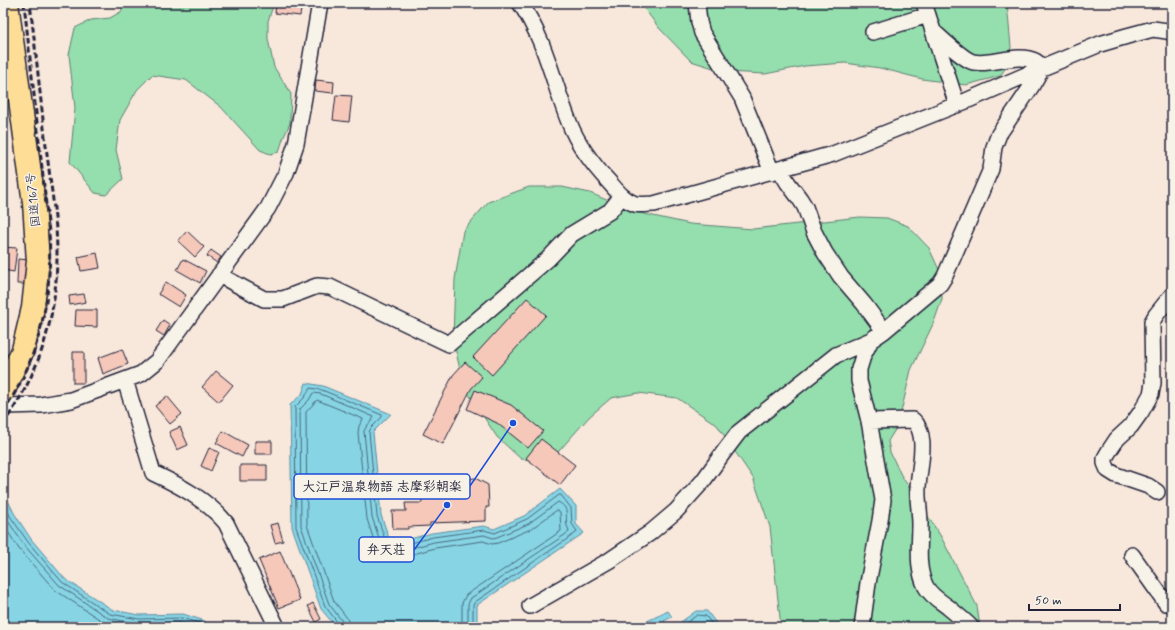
<svg xmlns="http://www.w3.org/2000/svg" width="1175" height="630" font-family="Mynerve,'Klee One',sans-serif">
  <style>
    .green { fill: #95dead; stroke: #5c8074 }
    .water { fill: #86d4e4; stroke: #5e8da0 }
    .lines { fill: none; stroke-linecap: round; stroke-linejoin: round }
    .shore { stroke: #4a697f; stroke-width: 1 }
    .building { fill: #f5c8ba; stroke: #22223b }
    .minor-casing { stroke: #22223b; stroke-width: 18 }
    .highway-casing { stroke: #22223b; stroke-width: 25 }
    .minor { stroke: #f7f3e8; stroke-width: 15 }
    .highway { stroke: #fedd96; stroke-width: 22 }
    .rail { stroke: #22223b; stroke-width: 3; stroke-dasharray: 6 3; stroke-linecap: butt }
    .labels { text-anchor: middle; stroke-width: 3; stroke-linejoin: round; paint-order: stroke }
    .street-label { font-size: 12px; fill: #22223b; stroke: #f7f3e8 }
    .leader { fill: none; stroke: #1d4ed8; stroke-width: 1.5 }
    .callout-dot { fill: #1d4ed8; stroke: #f7f3e8; stroke-width: 1.5 }
    .callout { fill: #f7f3e8; stroke: #1d4ed8; stroke-width: 1.5 }
    .callout-label { font-size: 13px; text-anchor: middle; font-weight: bold; fill: #22223b }
  </style>
  <rect width="100%" height="100%" fill="#f8e7db"/>
  <filter id="ink" filterUnits="userSpaceOnUse"><feTurbulence type="fractalNoise" baseFrequency=".025" numOctaves="2"/><feDisplacementMap in="SourceGraphic" scale="8" xChannelSelector="R" yChannelSelector="G"/><feConvolveMatrix kernelMatrix="1 2 1 2 8 2 1 2 1" color-interpolation-filters="sRGB"/></filter>
  <g filter="url(#ink)">
    <path class="green" d="M 122,3 L 274,3 L 268,21 L 268,39 L 274,67 L 291,94 L 290,123 L 283,139 L 279,152 L 270,154 L 260,150 L 221,107 L 186,80 L 152,75 L 137,90 L 120,120 L 116,150 L 123,179 L 106,195 L 95,193 L 70,162 L 75,108 L 69,55 L 75,28 L 91,20 L 110,18 L 122,11 Z
      M 640,3 L 1007,3 L 1011,47 L 1007,66 L 1000,76 L 966,85 L 922,79 L 880,68 L 845,63 L 805,66 L 765,74 L 726,72 L 691,61 L 659,28 Z
      M 529,187 L 562,187 L 590,193 L 635,212 L 690,224 L 753,229 L 860,217 L 887,218 L 908,226 L 929,248 L 941,274 L 942,299 L 934,322 L 911,370 L 898,425 L 888,441 L 890,452 L 901,475 L 940,535 L 977,606 L 980,627 L 781,627 L 770,527 L 753,478 L 717,425 L 677,398 L 638,393 L 611,398 L 589,417 L 559,451 L 540,461 L 521,459 L 497,437 L 464,387 L 453,339 L 455,279 L 463,231 L 488,202 Z"/>
    <path class="water" d="M 306,383 L 323,386 L 391,414 L 373,432 L 381,515 L 391,544 L 432,533 L 484,526 L 494,529 L 524,516 L 560,489 L 576,506 L 576,524 L 584,533 L 477,605 L 477,627 L 336,627 L 321,609 L 292,527 L 290,405 L 302,394 Z
      M 3,490 L 14,513 L 31,539 L 65,579 L 113,610 L 139,615 L 183,614 L 205,621 L 210,627 L 3,627 Z
      M 668,611 L 672,617 L 664,621 L 668,627 L 635,627 Z
      M 696,611 L 707,611 L 718,626 L 718,627 L 674,627 Z"/>
    <g class="lines">
      <path class="shore" d="M 3,500 L 10,516 L 28,542 L 62,582 L 110,614 L 139,619 L 182,618 L 202,624 L 205,627
        M 3,511 L 6,518 L 24,545 L 59,585 L 108,618 L 139,624 L 181,623 L 194,627
        M 3,524 L 19,549 L 55,590 L 105,623 L 122,627
        M 339,627 L 338,623 L 325,606 L 296,527 L 295,407 L 305,397 L 310,388 L 322,390 L 382,415 L 382,417 L 371,428 L 369,432 L 377,516 L 387,545 L 389,548 L 393,548 L 433,537 L 484,530 L 495,533 L 527,519 L 559,495 L 561,495 L 571,508 L 572,524 L 577,531 L 576,533 L 475,602 L 473,605 L 473,627
        M 344,627 L 342,621 L 329,604 L 301,526 L 300,409 L 309,400 L 313,393 L 321,394 L 374,417 C 372,422 366,425 364,431 L 372,517 L 382,547 L 387,552 L 393,553 L 434,542 L 484,535 L 493,538 L 497,537 L 528,524 L 558,502 C 570,508 565,515 567,526 C 568,528 569,530 569,532 L 471,598 L 468,604 L 468,627
        M 350,627 L 347,618 L 334,601 L 307,525 L 306,412 L 317,400 L 363,419 L 359,426 L 358,433 L 367,519 L 377,550 L 381,555 L 385,558 L 395,559 L 435,548 L 483,541 L 492,544 L 498,543 L 531,529 L 557,510 L 560,512 L 561,531 L 466,595 L 462,603 L 462,627
        M 681,627 L 697,615 L 706,616 L 714,627"/>
    </g>
    <path class="building" d="M 276,3 L 302,3 L 300,16 L 275,13 Z
      M 316,80 L 334,82 L 333,93 L 315,91 Z
      M 3,89 L 11,90 L 10,102 L 3,101 Z
      M 336,95 L 352,96 L 349,122 L 333,120 Z
      M 3,203 L 8,204 L 3,222 Z
      M 187,231 L 204,247 L 195,257 L 178,241 Z
      M 3,247 L 17,248 L 14,272 L 3,270 Z
      M 211,250 L 221,257 L 217,263 L 207,256 Z
      M 97,253 L 100,268 L 81,271 L 78,257 Z
      M 18,259 L 30,260 L 29,284 L 17,284 Z
      M 183,259 L 206,271 L 200,283 L 177,270 Z
      M 166,282 L 186,295 L 179,307 L 158,294 Z
      M 84,294 L 86,302 L 70,305 L 69,296 Z
      M 527,298 L 546,315 L 492,375 L 473,357 Z
      M 76,310 L 97,310 L 97,327 L 75,326 Z
      M 163,320 L 170,325 L 164,336 L 156,331 Z
      M 122,349 L 128,364 L 103,374 L 98,358 Z
      M 73,352 L 84,352 L 84,383 L 73,383 Z
      M 465,362 L 482,377 L 471,389 L 443,444 L 423,434 L 453,375 Z
      M 216,371 L 233,385 L 219,402 L 202,387 Z
      M 475,390 L 511,405 L 543,431 L 528,448 L 497,423 L 467,409 Z
      M 167,396 L 182,414 L 170,424 L 155,406 Z
      M 180,427 L 188,445 L 177,450 L 169,432 Z
      M 223,431 L 248,445 L 242,457 L 216,443 Z
      M 541,439 L 575,465 L 560,485 L 526,458 Z
      M 255,441 L 272,441 L 272,454 L 255,454 Z
      M 209,448 L 219,452 L 211,471 L 201,466 Z
      M 240,465 L 267,465 L 267,481 L 240,481 Z
      M 475,478 L 488,485 L 489,507 L 486,507 L 486,521 L 430,523 L 430,526 L 408,527 L 408,529 L 393,529 L 392,511 L 406,511 L 405,503 L 422,503 L 421,491 L 448,482 Z
      M 278,523 L 283,541 L 275,543 L 270,525 Z
      M 280,551 L 300,600 L 279,608 L 259,560 Z
      M 313,603 L 321,619 L 316,622 L 308,606 Z"/>
    <g class="lines">
      <defs>
        <path id="minor" d="M 520,3 C 545,39 553,82 569,122 C 577,143 594,166 610,183 C 617,191 624,200 635,204 C 641,205 648,204 654,204 L 833,154 L 966,101 L 1042,68 L 1100,44 L 1127,36 L 1153,29 L 1167,31 L 1172,33
          M 697,3 L 699,22 L 702,33 L 742,98 L 772,172
          M 924,3 L 957,105
          M 873,32 L 928,15
          M 934,32 C 942,39 964,60 973,62 C 992,66 1017,52 1035,61 C 1038,62 1040,66 1042,68
          M 780,170 L 788,183 L 800,199 L 805,207 L 814,232 L 825,253 L 841,277 L 864,304 L 884,331
          M 219,275 L 264,299 L 283,299 L 317,286 L 330,287 L 449,344 L 548,259 L 572,234 L 610,211 L 622,196
          M 125,380 L 153,473 C 179,485 207,500 226,523 L 277,627
          M 3,403 L 7,406 L 41,405 L 71,400 L 141,374 L 157,361 L 268,208 L 286,173 L 296,144 L 320,3
          M 869,421 L 913,420 C 929,434 919,468 918,487 C 917,499 920,511 920,524 C 920,544 916,568 926,587 C 931,596 940,601 948,607 C 956,614 964,620 971,627
          M 1157,492 L 1148,486 L 1116,475 L 1108,470 L 1105,463 L 1105,458 L 1109,451 L 1117,439 L 1131,426 L 1141,412 L 1151,394 L 1153,383 L 1152,322 L 1156,315 L 1172,295
          M 1132,555 L 1166,603 L 1172,602
          M 530,606 L 610,560 L 650,533 L 676,511 L 703,481 L 723,453 L 739,432 L 836,355 L 871,340
          M 862,627 L 868,583 L 880,521 L 883,500 L 869,421 L 859,381 L 859,369 L 863,356 L 871,340 L 884,331 L 940,284 L 945,276 L 991,169 L 994,147 L 999,134 L 1031,87 L 1042,68"/>
        <path id="highway" d="M 3,392 L 23,350 L 33,308 L 38,261 L 34,203 L 7,3"/>
      </defs>
      <use href="#minor" class="minor-casing"/>
      <use href="#highway" class="highway-casing"/>
      <use href="#minor" class="minor"/>
      <use href="#highway" class="highway"/>
      <path class="rail" d="M 3,411 C 40,360 53,293 49,232 L 24,3
        M 3,424 C 40,373 57,317 57,254 C 57,221 51,187 47,154 C 41,104 36,53 30,3"/>
    </g>
  </g>
  <g class="labels">
    <g class="street-label">
      <text transform="translate(33 200) rotate(-96)" y="4">国道167号</text>
    </g>
  </g>
  <path class="leader" d="M513 423L470 486M447 505L414 550"/>
  <g class="callout-dot">
    <circle cx="513" cy="423" r="4"/>
    <circle cx="447" cy="505" r="4"/>
  </g>
  <g class="callout">
    <rect x="294" y="474" width="176" height="25" rx="4"/>
    <rect x="359" y="537" width="55" height="25" rx="4"/>
  </g>
  <g class="callout-label">
    <text x="382" y="491">大江戸温泉物語 志摩彩朝楽</text>
    <text x="386" y="554">弁天荘</text>
  </g>
  <rect width="1175" height="630" fill="none" stroke="#f7f3e8" stroke-width="16"/>
  <rect x="8" y="8" width="1159" height="614" fill="none" stroke="#22223b" stroke-width="1.5" filter="url(#ink)"/>
  <path d="M1029 604v6h91v-6" fill="none" stroke="#22223b" stroke-width="2"/>
  <text x="1035" y="604" font-size="12" fill="#22223b" stroke="#f7f3e8" stroke-width="3" paint-order="stroke">50 m</text>
</svg>
